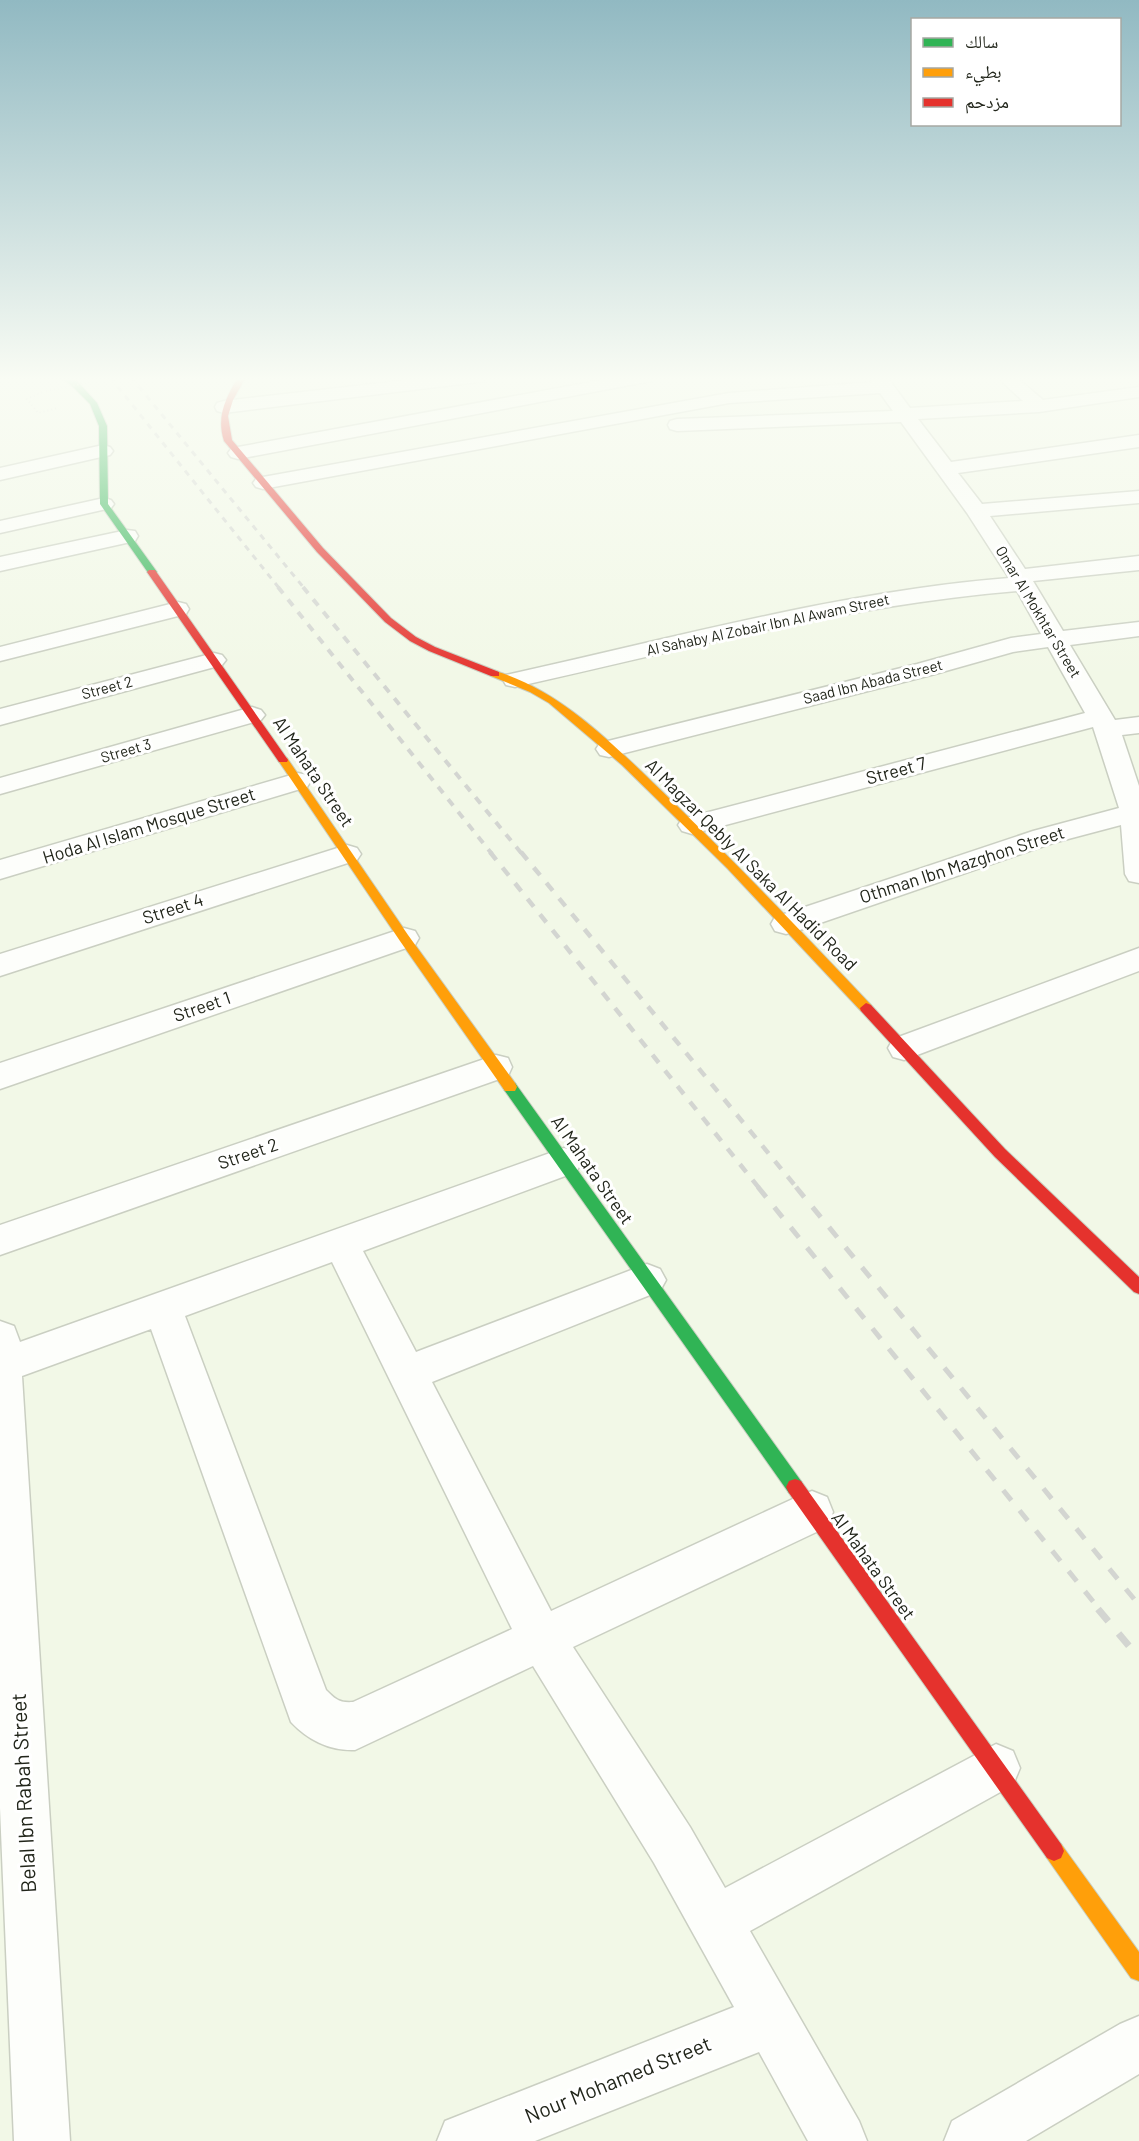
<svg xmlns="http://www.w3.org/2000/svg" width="1139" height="2141" font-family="Barlow,'Noto Naskh Arabic',sans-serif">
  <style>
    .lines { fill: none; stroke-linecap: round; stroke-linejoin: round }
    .street-casing { stroke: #cacfc2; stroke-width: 3 }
    .fast-casing { stroke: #cacfc2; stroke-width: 2 }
    .slow-casing { stroke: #cacfc2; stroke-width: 2 }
    .jam-casing { stroke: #cacfc2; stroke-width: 2 }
    .path { stroke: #d8d9d5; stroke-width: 2; stroke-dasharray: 1 3; stroke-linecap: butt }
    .street { fill: #fdfefb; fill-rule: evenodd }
    .fast { fill: #30b455; fill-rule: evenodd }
    .slow { fill: #ff9f0a; fill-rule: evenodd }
    .jam { fill: #e5322d; fill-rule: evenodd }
    .rail-far4 { stroke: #d3d5d1; stroke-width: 3; stroke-dasharray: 6 6; stroke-linecap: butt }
    .rail-far3 { stroke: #d3d5d1; stroke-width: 4; stroke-dasharray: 8 8; stroke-linecap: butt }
    .rail-far2 { stroke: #d3d5d1; stroke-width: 4.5; stroke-dasharray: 10 10; stroke-linecap: butt }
    .rail-far1 { stroke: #d3d5d1; stroke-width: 5; stroke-dasharray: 13 13; stroke-linecap: butt }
    .rail { stroke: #d3d5d1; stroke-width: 7; stroke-dasharray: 16 16; stroke-linecap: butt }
    .path-bridge { stroke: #d8d9d5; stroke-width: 2; stroke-dasharray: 1 3; stroke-linecap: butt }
    .labels { text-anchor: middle; stroke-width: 6; stroke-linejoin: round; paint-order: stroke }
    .far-street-label { font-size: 15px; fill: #21251a; stroke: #fff }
    .street-label { font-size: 18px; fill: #21251a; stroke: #fff }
    .near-street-label { font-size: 21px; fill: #21251a; stroke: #fff }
  </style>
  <rect width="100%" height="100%" fill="#f2f8e7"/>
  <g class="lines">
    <defs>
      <path id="street" d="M 434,377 L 487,377 L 484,381 L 478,382 L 224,413 L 217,411 L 215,407 L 217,403 L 224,401 Z
        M 618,377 L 655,377 L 652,381 L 646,382 L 238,459 L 231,457 L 228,453 L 231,449 L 238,447 Z
        M 869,377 L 887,377 L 910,408 L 1023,401 L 997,377 L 1016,377 L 1043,400 L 1139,387 L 1139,397 L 1039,412 L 918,419 L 951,462 L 1139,435 L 1139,447 L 958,473 L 982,504 L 1139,491 L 1139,503 L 990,516 L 1025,569 L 1139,556 L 1139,570 L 1033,581 L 1063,631 L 1139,622 L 1139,636 L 1070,645 L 1115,720 L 1139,717 L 1139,733 L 1122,735 L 1139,786 L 1139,883 L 1129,881 L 1125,874 L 1121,825 L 1053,843 L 797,931 L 786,934 L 775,931 L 771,924 L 775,917 L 1033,831 L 1119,808 L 1093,727 L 692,834 L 682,831 L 678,825 L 682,819 L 1085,713 L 1048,647 L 1013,652 L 935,674 L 609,757 L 600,755 L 596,749 L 600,743 L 917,664 L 1011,638 L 1041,634 L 1017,591 C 847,605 680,650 515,687 L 506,685 L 503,680 L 506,675 L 515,673 C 677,637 844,591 1009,578 L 967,513 L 901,422 L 677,431 L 670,429 L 668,425 L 670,421 L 677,419 L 893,411 L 880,393 L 729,403 L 263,489 L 256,487 L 253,483 L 256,479 L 263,477 L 729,393 L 873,382 Z
        M 103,445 L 110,447 L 113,451 L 110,455 L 0,480 L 0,468 Z
        M 104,498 L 111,500 L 114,504 L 111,508 L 0,533 L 0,521 Z
        M 127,530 L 135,531 L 138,536 L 135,541 L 0,571 L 0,557 Z
        M 178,602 L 186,604 L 189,609 L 186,614 L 0,661 L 0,647 Z
        M 214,653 L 222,655 L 226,660 L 222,665 L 0,725 L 0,709 Z
        M 252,707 L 261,710 L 265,715 L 261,720 L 0,794 L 0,778 Z
        M 298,773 L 307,775 L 311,781 L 307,787 L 0,879 L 0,860 Z
        M 347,845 L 357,848 L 361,854 L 357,860 L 0,976 L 0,954 Z
        M 404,928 L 415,931 L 419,938 L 415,945 L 0,1089 L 0,1063 Z
        M 1139,948 L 1139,971 L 904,1060 L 893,1057 L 888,1048 L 893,1039 Z
        M 496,1055 L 508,1058 L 512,1067 L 508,1076 L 0,1255 L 0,1225 Z
        M 564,1148 L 576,1152 L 582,1162 L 576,1172 L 363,1251 L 416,1352 L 647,1264 L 660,1269 L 666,1280 L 660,1291 L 432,1382 L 551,1611 L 797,1497 L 812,1491 L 827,1497 L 833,1512 L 827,1527 L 573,1647 L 690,1827 L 725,1888 L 996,1744 L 1013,1751 L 1020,1768 L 1013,1785 L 750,1931 L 859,2121 L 867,2141 L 808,2141 L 759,2052 L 535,2141 L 437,2141 L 445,2121 L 734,2007 L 654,1863 L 533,1666 L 355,1750 C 330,1751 308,1740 291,1722 L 151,1329 L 22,1376 L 70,2141 L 14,2141 L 0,1808 L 0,1321 L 14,1326 L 20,1342 ZM 332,1262 L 512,1629 L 353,1702 C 339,1703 335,1699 326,1690 L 185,1316 Z
        M 1139,2016 L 1139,2074 L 1026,2141 L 944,2141 L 952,2121 L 1120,2024 Z"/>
      <path id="fast" d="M 59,377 L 68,377 L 77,381 L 97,403 L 107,426 L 108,504 L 157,572 L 155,574 L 149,574 L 100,504 L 99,426 L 90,404 L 71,385 Z
        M 510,1082 L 515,1083 L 801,1481 L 804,1487 L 801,1493 L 795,1495 L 789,1493 L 505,1091 L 503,1087 L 505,1083 Z"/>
      <path id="slow" d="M 495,671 C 563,690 623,754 673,802 C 741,868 806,936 871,1005 L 872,1008 L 871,1011 L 861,1011 L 727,868 L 622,765 L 549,703 L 530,692 L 491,676 L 491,672 Z
        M 283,757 L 287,758 L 408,935 L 515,1083 L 517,1087 L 515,1091 L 505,1091 L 400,941 L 278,760 Z
        M 1054,1841 L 1061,1844 L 1139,1952 L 1139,1981 L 1131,1978 L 1047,1858 L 1044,1851 L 1047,1844 Z"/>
      <path id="jam" d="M 238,377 L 246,377 L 233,400 L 228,416 L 232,440 L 323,548 L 391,618 L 416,637 L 435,647 L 499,672 L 499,676 L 491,676 L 429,651 L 410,641 L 385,622 L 317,552 L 224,441 C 216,416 226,398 238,377 Z
        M 149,570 L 155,570 L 288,760 L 287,762 L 279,762 L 147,572 Z
        M 866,1003 L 871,1005 L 1005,1149 L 1139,1277 L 1139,1294 L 1134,1292 L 995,1157 L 861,1011 L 860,1008 Z
        M 795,1479 L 801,1481 L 1061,1844 L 1064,1851 L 1061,1858 L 1054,1861 L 1047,1858 L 789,1493 L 786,1487 L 789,1481 Z"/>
    </defs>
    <use href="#street" class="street-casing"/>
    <use href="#fast" class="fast-casing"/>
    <use href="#slow" class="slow-casing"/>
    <use href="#jam" class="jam-casing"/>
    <path class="path" d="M 42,392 L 27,399 L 38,413 L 58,408"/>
    <use href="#street" class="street"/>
    <use href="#fast" class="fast"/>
    <use href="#slow" class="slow"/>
    <use href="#jam" class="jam"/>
    <path class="rail-far4" d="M 110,377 L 279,588
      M 131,377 L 304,588"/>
    <path class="rail-far3" d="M 278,587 L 492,854
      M 303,587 L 522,854"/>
    <path class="rail-far2" d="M 490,852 L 759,1188
      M 521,852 L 797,1188"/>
    <path class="rail-far1" d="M 758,1187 L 1100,1610
      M 796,1187 L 1139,1605"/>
    <path class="rail" d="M 1098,1609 L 1139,1658"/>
    <path class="path-bridge" d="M 46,391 L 115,377"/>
  </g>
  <linearGradient id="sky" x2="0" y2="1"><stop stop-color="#91b9c2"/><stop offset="0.56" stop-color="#f9fcf4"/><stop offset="1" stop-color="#f9fcf4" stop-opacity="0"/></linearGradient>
  <rect width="1139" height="677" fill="url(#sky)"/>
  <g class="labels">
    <g class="far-street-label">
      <text transform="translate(1038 612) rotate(59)" y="5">Omar Al Mokhtar Street</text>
      <text transform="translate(768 625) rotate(-12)" y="5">Al Sahaby Al Zobair Ibn Al Awam Street</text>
      <text transform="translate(873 682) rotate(-14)" y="5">Saad Ibn Abada Street</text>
      <text transform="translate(107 688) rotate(-15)" y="5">Street 2</text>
      <text transform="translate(126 751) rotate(-16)" y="5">Street 3</text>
    </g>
    <g class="street-label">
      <text transform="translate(896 771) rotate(-15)" y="6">Street 7</text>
      <text transform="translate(313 772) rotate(56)" y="6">Al Mahata Street</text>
      <text transform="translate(149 826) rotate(-17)" y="6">Hoda Al Islam Mosque Street</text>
      <text transform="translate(751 865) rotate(45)" y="6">Al Magzar Qebly Al Saka Al Hadid Road</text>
      <text transform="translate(962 865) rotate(-18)" y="6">Othman Ibn Mazghon Street</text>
      <text transform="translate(173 909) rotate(-18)" y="6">Street 4</text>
      <text transform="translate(202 1007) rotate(-19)" y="6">Street 1</text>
      <text transform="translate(248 1154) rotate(-19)" y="6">Street 2</text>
      <text transform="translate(592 1170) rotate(55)" y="6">Al Mahata Street</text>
      <text transform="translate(873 1566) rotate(54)" y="6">Al Mahata Street</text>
    </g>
    <g class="near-street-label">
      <text transform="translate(24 1793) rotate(-93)" y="7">Belal Ibn Rabah Street</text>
      <text transform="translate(618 2080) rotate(-22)" y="7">Nour Mohamed Street</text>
    </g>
  </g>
  <rect x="911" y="18" width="210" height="108" fill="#ffffff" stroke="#a6a8a3" stroke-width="1.5"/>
  <rect x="923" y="38" width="30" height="9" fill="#30b455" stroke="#a6a8a3" stroke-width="1.5"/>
  <text x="965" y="48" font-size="18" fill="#21251a">سالك</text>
  <rect x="923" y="68" width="30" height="9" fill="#ff9f0a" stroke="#a6a8a3" stroke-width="1.5"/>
  <text x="965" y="78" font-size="18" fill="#21251a">بطيء</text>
  <rect x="923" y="98" width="30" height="9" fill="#e5322d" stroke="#a6a8a3" stroke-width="1.5"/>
  <text x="965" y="108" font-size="18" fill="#21251a">مزدحم</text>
</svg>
